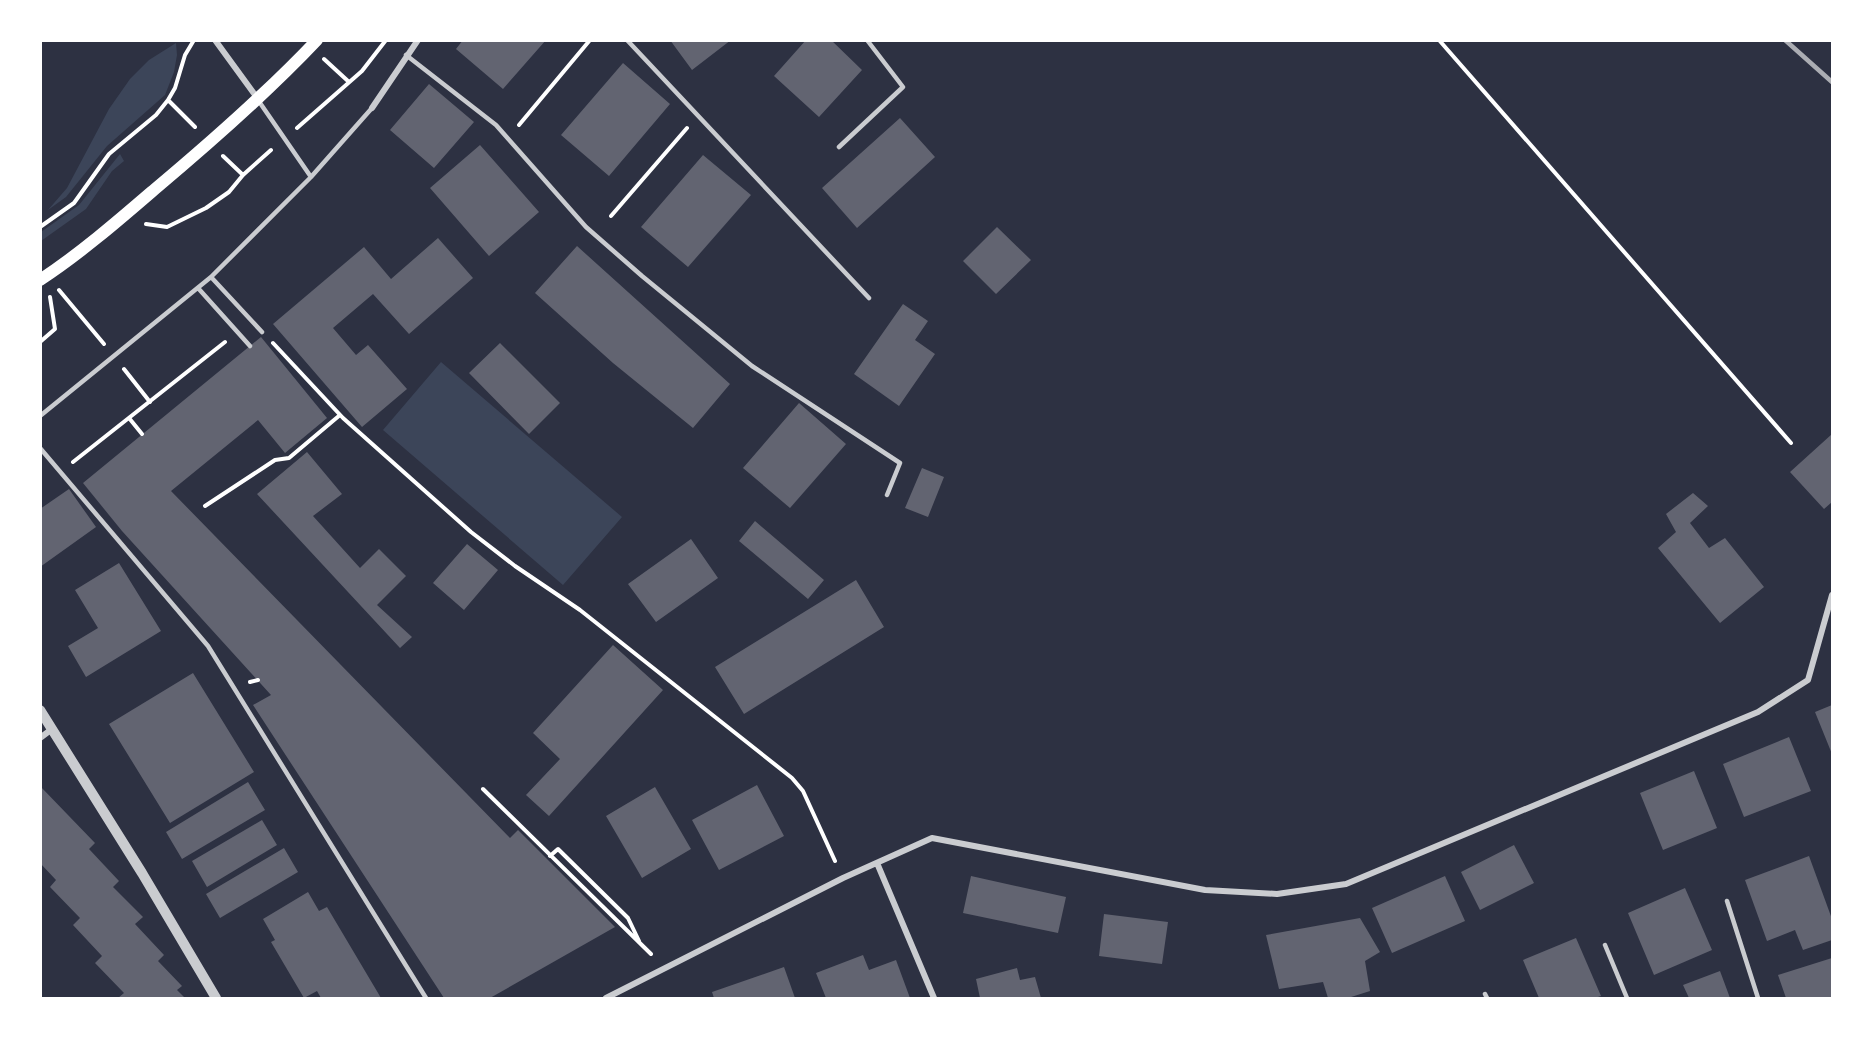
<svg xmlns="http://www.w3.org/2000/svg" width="1873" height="1039" font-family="'Fira Sans Condensed',sans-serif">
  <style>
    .green { fill: #3c4559 }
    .building { fill: #626471 }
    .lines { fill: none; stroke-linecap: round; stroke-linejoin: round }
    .path { stroke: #fff; stroke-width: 4 }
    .service { stroke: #caccd0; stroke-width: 4.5 }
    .minor { stroke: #caccd0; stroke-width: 6 }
    .tertiary { stroke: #caccd0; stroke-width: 10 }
    .secondary { stroke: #fff; stroke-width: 12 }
    .rail { stroke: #abadb3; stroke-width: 4.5 }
  </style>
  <rect width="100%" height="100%" fill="#2d3142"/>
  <path class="green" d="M 176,43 L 177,55 L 174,72 L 165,95 L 107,146 L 66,197 L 48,210 L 67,188 L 109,109 L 130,79 L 149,60 Z
    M 120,154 L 124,161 L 112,171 L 86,209 L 41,241 L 41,232 L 79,205 Z
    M 441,362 L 622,517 L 563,585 L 383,430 Z"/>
  <path class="building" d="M 463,40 L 546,40 L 503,89 L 456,49 Z
    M 670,40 L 731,40 L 692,70 Z
    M 806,40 L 831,40 L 862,70 L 819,117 L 774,76 Z
    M 623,63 L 670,104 L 609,176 L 561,135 Z
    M 429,84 L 474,122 L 434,168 L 390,130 Z
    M 900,118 L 935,157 L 857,228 L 822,188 Z
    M 480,145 L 539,212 L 489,256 L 430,188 Z
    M 703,155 L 751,195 L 688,267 L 641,227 Z
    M 997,227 L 1031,260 L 996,294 L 963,261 Z
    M 438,238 L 473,278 L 409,334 L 373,294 L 333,328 L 356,355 L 368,345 L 407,389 L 362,427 L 273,324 L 364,247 L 391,279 Z
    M 577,246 L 730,384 L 693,428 L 613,363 L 535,293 Z
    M 903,304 L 928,321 L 915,340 L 935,354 L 899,406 L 854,374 Z
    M 261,337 L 327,418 L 285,453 L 258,420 L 171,491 L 510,838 L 518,830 L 615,927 L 490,998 L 444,998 L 253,705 L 271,695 L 122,531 L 83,483 Z
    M 500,343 L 560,403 L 529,434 L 469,373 Z
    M 799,403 L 846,444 L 790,508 L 743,468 Z
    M 1832,434 L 1832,502 L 1824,509 L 1790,472 Z
    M 307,452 L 342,494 L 313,516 L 360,568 L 379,549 L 406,576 L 377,605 L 412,637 L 400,648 L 257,494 Z
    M 922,468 L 944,477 L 928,517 L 905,508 Z
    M 69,489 L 96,527 L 40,567 L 40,509 Z
    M 1693,493 L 1708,506 L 1690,523 L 1709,548 L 1725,538 L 1764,587 L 1720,623 L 1658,548 L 1676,532 L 1666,514 Z
    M 755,521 L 824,580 L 808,599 L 739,541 Z
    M 691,539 L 718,578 L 656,622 L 628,584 Z
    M 467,544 L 498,570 L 464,610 L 433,583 Z
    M 119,563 L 161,631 L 86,677 L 68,646 L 98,628 L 75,590 Z
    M 856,580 L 884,627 L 744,714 L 715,667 Z
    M 613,645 L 663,690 L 549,816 L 526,795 L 560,759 L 533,733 Z
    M 193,673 L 254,772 L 170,823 L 109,724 Z
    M 1832,705 L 1832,754 L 1815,712 Z
    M 1789,737 L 1811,791 L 1744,817 L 1723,764 Z
    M 1694,771 L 1717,828 L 1663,850 L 1640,793 Z
    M 248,782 L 265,810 L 182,859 L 166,832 Z
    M 757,785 L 784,836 L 719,870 L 692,820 Z
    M 40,786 L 95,843 L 89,849 L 119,881 L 113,887 L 143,917 L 135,924 L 164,955 L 158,961 L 182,986 L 177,990 L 185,998 L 118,998 L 124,993 L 95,963 L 102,956 L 73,925 L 80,918 L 50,887 L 56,880 L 40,863 Z
    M 655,787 L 691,849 L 642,878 L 606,816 Z
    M 262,820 L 277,845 L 207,887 L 192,861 Z
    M 1514,845 L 1534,883 L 1480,910 L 1461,872 Z
    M 284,848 L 298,872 L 220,918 L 206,894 Z
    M 1809,856 L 1832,919 L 1832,940 L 1803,950 L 1795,930 L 1767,941 L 1745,880 Z
    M 971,876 L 1066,897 L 1058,933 L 963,913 Z
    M 1445,876 L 1465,921 L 1392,953 L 1372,908 Z
    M 1685,888 L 1712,950 L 1654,975 L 1628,913 Z
    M 308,892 L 319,911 L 327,907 L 381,998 L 321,998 L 317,991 L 304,998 L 271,942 L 275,940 L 263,919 Z
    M 1104,914 L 1168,922 L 1162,964 L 1099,956 Z
    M 1360,918 L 1380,952 L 1365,961 L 1370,991 L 1348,998 L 1328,998 L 1323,982 L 1279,989 L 1266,935 Z
    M 1576,938 L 1601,996 L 1595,998 L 1539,998 L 1523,960 Z
    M 863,955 L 869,970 L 896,960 L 910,998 L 826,998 L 816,973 Z
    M 1832,958 L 1832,998 L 1786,998 L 1778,975 Z
    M 784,967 L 795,998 L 714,998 L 712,992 Z
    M 1017,968 L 1020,980 L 1035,977 L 1041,998 L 980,998 L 976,979 Z
    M 1720,971 L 1730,998 L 1689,998 L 1683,985 Z"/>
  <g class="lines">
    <path class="path" d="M 1439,40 L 1791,443
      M 324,59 L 349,82
      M 168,100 L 195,127
      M 519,125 L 590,40
      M 297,128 L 362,71 L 386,40
      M 223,156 L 243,175
      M 611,216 L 687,128
      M 146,224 L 167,227 L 206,208 L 229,192 L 243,175 L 271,150
      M 40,227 L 74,203 L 109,154 L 156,115 L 168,100 L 175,88 L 185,55 L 194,40
      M 59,290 L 104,344
      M 40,342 L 55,329 L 50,297
      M 273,343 L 343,418 L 471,532 L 515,566 L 580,610 L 792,778 L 803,791 L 835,861
      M 124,369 L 150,402
      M 129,418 L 142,434
      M 73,462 L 225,342
      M 205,506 L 275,460 L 289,458 L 340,415
      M 250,682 L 258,680
      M 483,789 L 651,954
      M 550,856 L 558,849 L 628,918 L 639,941"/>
    <path class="service" d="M 627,40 L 869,298
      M 406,55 L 496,125 L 586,227 L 642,276 L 752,366 L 900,463 L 887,495
      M 258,100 L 311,177
      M 839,147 L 903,87 L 867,40
      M 211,277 L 262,332
      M 198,288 L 250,346
      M 40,416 L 211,277 L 311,177 L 372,108
      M 40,448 L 208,646 L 426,998
      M 1727,901 L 1758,998
      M 1605,945 L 1627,998
      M 1485,994 L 1487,998"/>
    <path class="minor" d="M 215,40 L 258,99
      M 372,108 L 418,40
      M 40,738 L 52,729
      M 877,863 L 934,998
      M 606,998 L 843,878 L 932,838 L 1205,890 L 1277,894 L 1346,884 L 1758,712 L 1808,680 L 1832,595"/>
    <path class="tertiary" d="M 40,710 L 142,873 L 216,998"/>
    <path class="secondary" d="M 40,280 C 81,253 119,220 155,189 C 211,142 266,94 317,40"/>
    <path class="rail" d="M 1785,40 L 1832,82"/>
  </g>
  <rect width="1873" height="1039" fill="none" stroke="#ffffff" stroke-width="84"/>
</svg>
